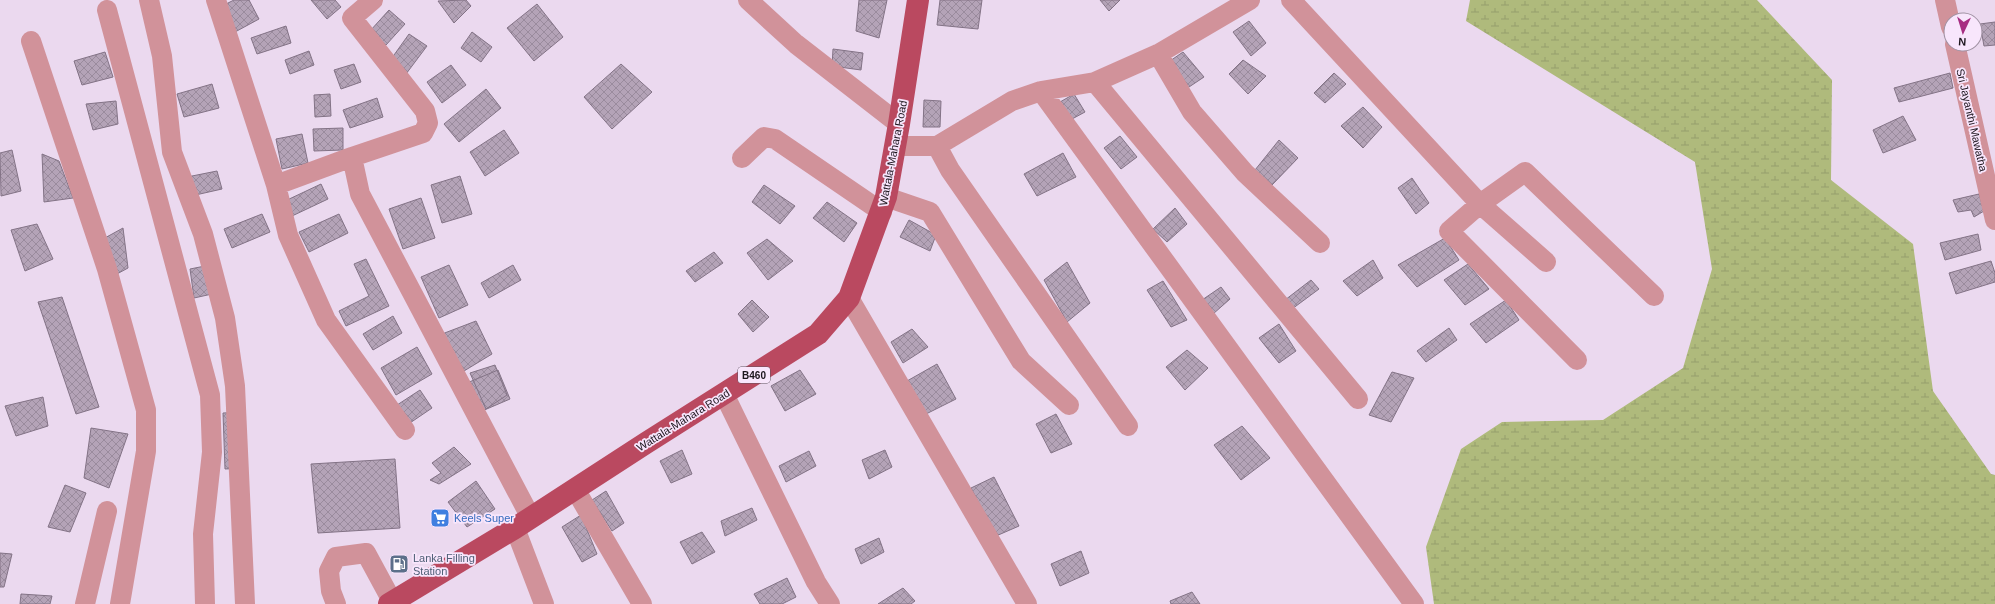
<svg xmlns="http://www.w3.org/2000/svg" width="1995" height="604" font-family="Helvetica,sans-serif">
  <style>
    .wetland { fill: url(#wetland-marsh) }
    .building { fill: url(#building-cross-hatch); stroke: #837386 }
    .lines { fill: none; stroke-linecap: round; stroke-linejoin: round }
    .minor { stroke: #d1929a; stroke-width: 20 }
    .major { stroke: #ba4960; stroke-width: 22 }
    .labels { text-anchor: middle; stroke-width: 3.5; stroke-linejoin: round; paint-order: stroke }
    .shield { fill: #f8e6fc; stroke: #5e5460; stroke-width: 1 }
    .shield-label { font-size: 10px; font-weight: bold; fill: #1c151d }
    .street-label { font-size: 11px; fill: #1c151d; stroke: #f8e6fc }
    .shop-label { font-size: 11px; fill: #366cbe; stroke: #f8e6fc; text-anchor: start }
    .service-label { font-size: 11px; fill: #4e5e75; stroke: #f8e6fc; text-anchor: start }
  </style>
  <defs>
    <pattern id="wetland-marsh" width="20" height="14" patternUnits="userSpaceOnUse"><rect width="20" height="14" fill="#afba7c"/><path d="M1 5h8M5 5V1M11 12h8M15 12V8" fill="none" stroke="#969f6b"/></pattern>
    <pattern id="building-cross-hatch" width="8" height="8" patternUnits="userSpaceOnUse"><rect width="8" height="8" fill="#b4a3b7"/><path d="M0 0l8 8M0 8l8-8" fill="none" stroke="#9a8b9d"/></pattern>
  </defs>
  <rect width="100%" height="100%" fill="#ebd9ef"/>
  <path class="wetland" d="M 1470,0 L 1757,0 L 1832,80 L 1831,180 L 1913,244 L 1933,391 L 1991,474 L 1995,475 L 1995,604 L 1434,604 L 1426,547 L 1461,449 L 1502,422 L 1603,420 L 1683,368 L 1712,269 L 1695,162 L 1466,21 Z"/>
  <path class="building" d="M 234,0 L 249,0 L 259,19 L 235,32 L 222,6 Z
    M 311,0 L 335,0 L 341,7 L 327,19 Z
    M 466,0 L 471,6 L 454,23 L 438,1 Z
    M 859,0 L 887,0 L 879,38 L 856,31 Z
    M 940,0 L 982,0 L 978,29 L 937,25 Z
    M 1100,0 L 1120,0 L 1109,11 Z
    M 537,4 L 563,37 L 534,61 L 507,28 Z
    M 389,10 L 405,24 L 386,45 L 370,31 Z
    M 1249,21 L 1266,43 L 1251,56 L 1233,32 Z
    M 1995,22 L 1995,45 L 1984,46 L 1980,24 Z
    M 286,26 L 291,43 L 257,54 L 251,38 Z
    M 472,32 L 492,47 L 481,62 L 461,48 Z
    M 409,34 L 427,46 L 406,74 L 389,62 Z
    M 833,49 L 863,53 L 861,70 L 832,66 Z
    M 309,51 L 314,65 L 290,74 L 285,60 Z
    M 105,52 L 113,77 L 82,85 L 74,61 Z
    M 1183,52 L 1204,77 L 1186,89 L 1170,61 Z
    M 1243,60 L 1266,76 L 1248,94 L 1229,74 Z
    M 354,64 L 361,82 L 341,89 L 334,70 Z
    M 621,64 L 652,92 L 612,129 L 584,97 Z
    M 451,65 L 466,85 L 442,103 L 427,82 Z
    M 1334,73 L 1346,84 L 1325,103 L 1314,93 Z
    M 1950,73 L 1953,88 L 1899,102 L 1894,88 Z
    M 212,84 L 219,108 L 184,117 L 177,94 Z
    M 486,89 L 501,108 L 459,142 L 444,124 Z
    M 330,94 L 331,116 L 315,117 L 314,95 Z
    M 1074,94 L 1085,112 L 1072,119 L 1060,102 Z
    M 377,98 L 383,117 L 350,128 L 343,110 Z
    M 924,100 L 941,101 L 940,127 L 923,127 Z
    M 116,101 L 118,124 L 93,130 L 86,104 Z
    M 1363,107 L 1382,127 L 1363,148 L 1341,126 Z
    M 1903,116 L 1916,140 L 1883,153 L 1873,130 Z
    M 343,128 L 343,150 L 314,151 L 313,129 Z
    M 504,130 L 519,153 L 485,176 L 470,152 Z
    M 302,134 L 308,163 L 282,169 L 276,139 Z
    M 1120,136 L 1137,157 L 1121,169 L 1104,148 Z
    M 1279,140 L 1298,158 L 1272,185 L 1255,170 Z
    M 12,150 L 21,191 L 1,196 L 0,153 Z
    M 1063,153 L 1076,177 L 1037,196 L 1024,174 Z
    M 42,154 L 59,161 L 73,198 L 44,202 Z
    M 217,171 L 222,189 L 191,196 L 187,177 Z
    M 460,176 L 472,214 L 442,223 L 431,185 Z
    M 1412,178 L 1429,203 L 1416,214 L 1398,188 Z
    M 321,184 L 328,199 L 292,216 L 285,201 Z
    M 764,185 L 795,206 L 780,224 L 752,202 Z
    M 1979,194 L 1984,211 L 1974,217 L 1971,210 L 1958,212 L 1953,200 Z
    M 421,198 L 435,238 L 403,249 L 389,209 Z
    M 827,202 L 857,223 L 844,242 L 813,218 Z
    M 1175,208 L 1187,224 L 1167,242 L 1153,229 Z
    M 262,214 L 270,232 L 232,248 L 224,229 Z
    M 339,214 L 348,233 L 309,252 L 299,232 Z
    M 909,220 L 936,235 L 930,251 L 900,237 Z
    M 37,224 L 53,259 L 25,271 L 11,230 Z
    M 123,228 L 128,268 L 115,275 L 103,239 Z
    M 1978,234 L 1981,250 L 1945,260 L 1940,243 Z
    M 1445,238 L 1459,260 L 1417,287 L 1398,265 Z
    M 767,239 L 793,261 L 768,280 L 747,253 Z
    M 714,252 L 723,263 L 695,282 L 686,271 Z
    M 366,259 L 389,306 L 346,326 L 339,311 L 369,296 L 354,264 Z
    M 1373,260 L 1383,278 L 1357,296 L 1343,281 Z
    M 1991,261 L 1995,273 L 1995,282 L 1956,294 L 1949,273 Z
    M 1067,262 L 1090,303 L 1067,322 L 1044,280 Z
    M 1468,264 L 1489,289 L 1465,305 L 1444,280 Z
    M 449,265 L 468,305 L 439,318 L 421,277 Z
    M 513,265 L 521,280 L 489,298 L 481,283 Z
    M 205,266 L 212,294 L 194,298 L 190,269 Z
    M 1311,280 L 1319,289 L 1292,309 L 1285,300 Z
    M 1163,281 L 1187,320 L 1171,327 L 1147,290 Z
    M 1221,287 L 1230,299 L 1213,314 L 1202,300 Z
    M 62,297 L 99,407 L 76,414 L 38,302 Z
    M 752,300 L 769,317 L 753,332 L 738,314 Z
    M 1506,300 L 1519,320 L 1486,343 L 1470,324 Z
    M 393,316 L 402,333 L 373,350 L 363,334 Z
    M 476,321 L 492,354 L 464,371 L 442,334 Z
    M 1279,324 L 1296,351 L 1279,363 L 1259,338 Z
    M 1449,328 L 1457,340 L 1426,362 L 1417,351 Z
    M 912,329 L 928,347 L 903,363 L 891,342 Z
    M 417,347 L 432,374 L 396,395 L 381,368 Z
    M 1187,350 L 1208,368 L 1185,390 L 1166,367 Z
    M 937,364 L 956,399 L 926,414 L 907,381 Z
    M 495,365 L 507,395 L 486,409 L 470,373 Z
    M 498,370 L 510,399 L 475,414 L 462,385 Z
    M 800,370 L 816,394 L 785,411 L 771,386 Z
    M 1392,372 L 1414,378 L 1391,422 L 1369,415 Z
    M 420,390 L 432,408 L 407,425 L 394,407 Z
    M 43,397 L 48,426 L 16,436 L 5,406 Z
    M 244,412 L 247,468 L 225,469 L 223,413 Z
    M 1056,414 L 1072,444 L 1051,453 L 1036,424 Z
    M 1242,426 L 1270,458 L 1241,480 L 1214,445 Z
    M 91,428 L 128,434 L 109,488 L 84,478 Z
    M 454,447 L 471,464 L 439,484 L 430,480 L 441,473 L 432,463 Z
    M 682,450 L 692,474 L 671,483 L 660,461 Z
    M 885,450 L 892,467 L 869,479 L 862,460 Z
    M 809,451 L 816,466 L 786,482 L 779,466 Z
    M 395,459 L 400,528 L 318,533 L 311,464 Z
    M 994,477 L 1019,526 L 996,536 L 971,488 Z
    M 476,481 L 495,509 L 467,527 L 448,502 Z
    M 65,485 L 86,493 L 70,532 L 48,527 Z
    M 606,491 L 624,523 L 612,531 L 592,500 Z
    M 752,508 L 757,520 L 725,536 L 721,521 Z
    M 581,515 L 597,554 L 582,562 L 562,527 Z
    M 702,532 L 715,552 L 692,564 L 680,542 Z
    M 879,538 L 884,552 L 861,564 L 855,549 Z
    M 1081,551 L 1089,573 L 1060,586 L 1051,564 Z
    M 0,553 L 12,554 L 4,587 L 0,587 Z
    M 787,578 L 796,597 L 782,604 L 760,604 L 754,594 Z
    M 903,588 L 915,601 L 911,604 L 878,604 Z
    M 1192,592 L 1200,604 L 1171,604 L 1170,601 Z
    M 21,594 L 52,596 L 50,604 L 20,604 Z"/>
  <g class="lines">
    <path class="minor" d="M 149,0 L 162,56 L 172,152 L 203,234 L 225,318 L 235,386 L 245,604
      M 216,0 L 276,185 L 352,157 L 360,194 L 531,518
      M 748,0 L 796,44 L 899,124
      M 1291,0 L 1480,204 L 1546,262
      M 1945,0 L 1951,27
      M 107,10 L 210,395 L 212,452 L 203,534 L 205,604
      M 31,41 L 107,269 L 146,410 L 146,451 L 120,604
      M 1955,44 L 1995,220
      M 1158,54 L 1192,112 L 1245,173 L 1320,243
      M 1095,82 L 1358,399
      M 1041,91 L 1414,604
      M 895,146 L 937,146 L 1012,101 L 1041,91 L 1095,82 L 1158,54 L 1250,0
      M 937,146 L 950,170 L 1128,426
      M 352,157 L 423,133 L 428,123 L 425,111 L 352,18 L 373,0
      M 742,158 L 764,137 L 775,139 L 882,212
      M 276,185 L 288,235 L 326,320 L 405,430
      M 886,197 L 930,212 L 1021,361 L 1069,405
      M 849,298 L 1027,604
      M 1577,360 L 1449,231 L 1480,204 L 1525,172 L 1654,296
      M 724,394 L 816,582 L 830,604
      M 575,489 L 642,604
      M 515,528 L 544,604
      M 85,604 L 107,511
      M 336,604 L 331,591 L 329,571 L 336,557 L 366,553 L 392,601"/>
    <path class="major" d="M 389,604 L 515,528 L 646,443 L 818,334 L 849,298 L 886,197 L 899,124 L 918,0"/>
  </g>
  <defs>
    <symbol id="supermarket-square" viewBox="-11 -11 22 22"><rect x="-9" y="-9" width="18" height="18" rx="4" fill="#3f7fe0" stroke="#f8e6fc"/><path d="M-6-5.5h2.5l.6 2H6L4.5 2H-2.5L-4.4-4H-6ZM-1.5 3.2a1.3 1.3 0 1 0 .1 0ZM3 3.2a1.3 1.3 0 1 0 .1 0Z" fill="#fff"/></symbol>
    <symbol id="fuel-square" viewBox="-11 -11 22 22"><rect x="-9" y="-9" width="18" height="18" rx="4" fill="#5c6f8a" stroke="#f8e6fc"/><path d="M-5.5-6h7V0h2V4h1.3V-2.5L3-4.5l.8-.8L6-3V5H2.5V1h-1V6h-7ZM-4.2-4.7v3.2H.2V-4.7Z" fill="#fff"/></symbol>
  </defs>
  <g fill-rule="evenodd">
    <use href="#supermarket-square" x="429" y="507" width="22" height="22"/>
    <use href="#fuel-square" x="388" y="553" width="22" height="22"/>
  </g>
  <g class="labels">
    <rect class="shield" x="738" y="367" width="32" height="16" rx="3"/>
    <g class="shield-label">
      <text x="754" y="379">B460</text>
    </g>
    <g class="street-label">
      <text transform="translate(1972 120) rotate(77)" y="4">Sri Jayanthi Mawatha</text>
      <text transform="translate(893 153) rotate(-79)" y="4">Wattala-Mahara Road</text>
      <text transform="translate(683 420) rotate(-32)" y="4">Wattala-Mahara Road</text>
    </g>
    <g class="shop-label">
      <text x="454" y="522">Keels Super</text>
    </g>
    <g class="service-label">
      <text x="413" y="562">Lanka Filling<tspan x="413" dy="13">Station</tspan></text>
    </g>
  </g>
  <g transform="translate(1963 32) rotate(184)"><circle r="19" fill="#f8e6fc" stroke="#a092a3"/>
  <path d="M0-3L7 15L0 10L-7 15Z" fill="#a72d82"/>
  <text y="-6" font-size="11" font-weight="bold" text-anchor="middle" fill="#1c151d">N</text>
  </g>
</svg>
